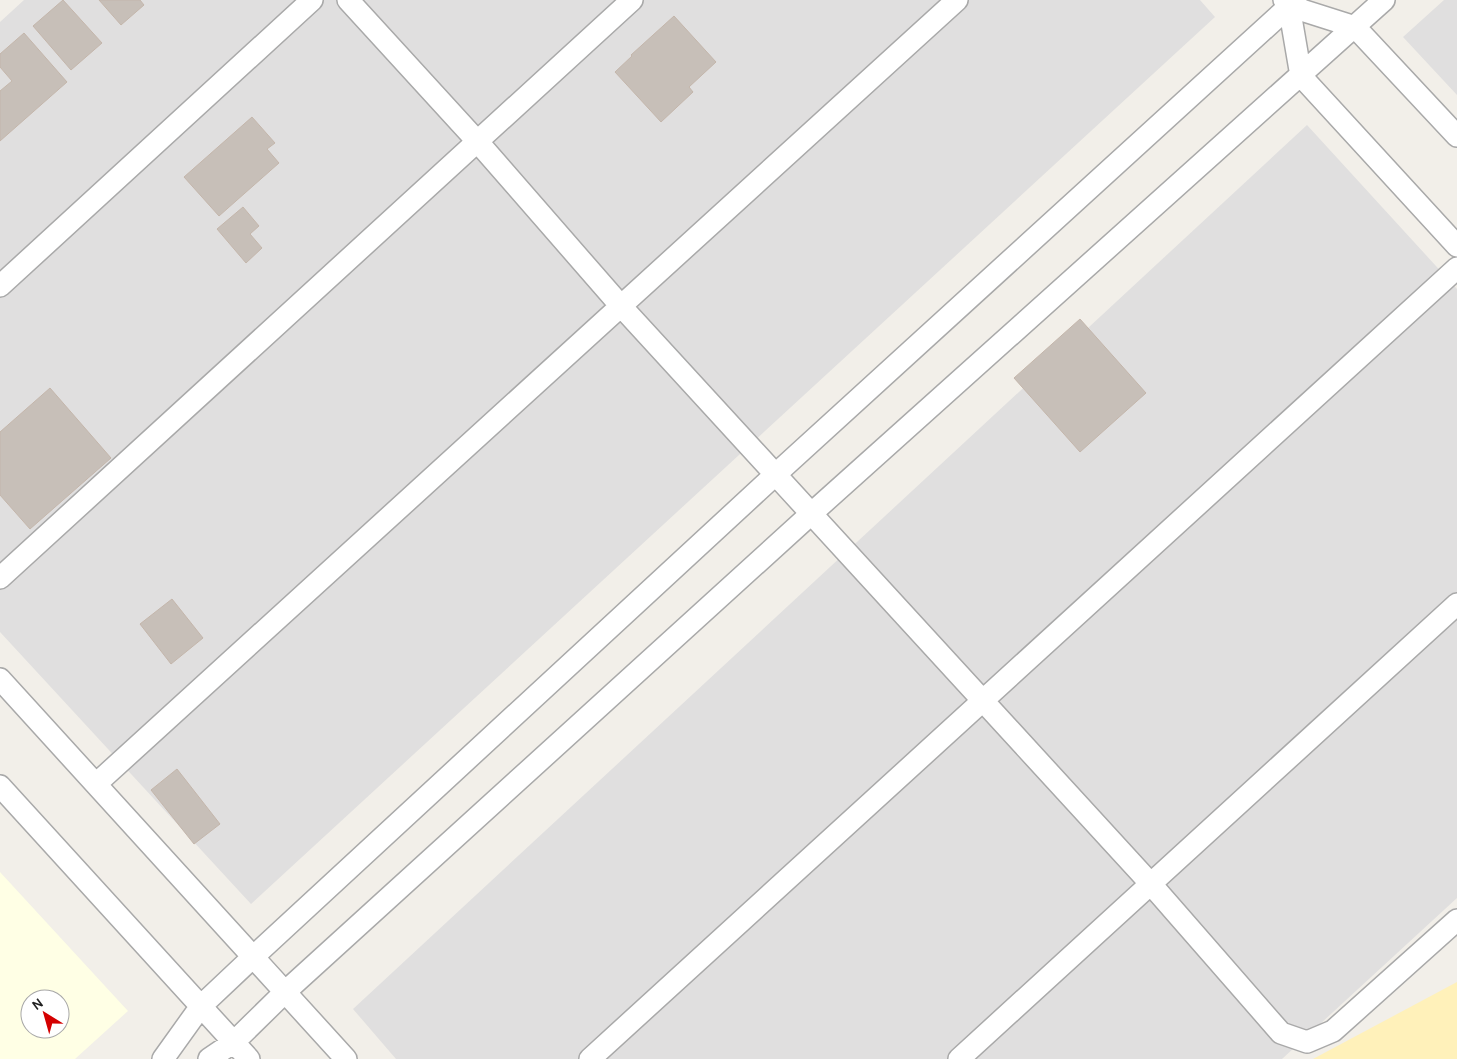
<svg xmlns="http://www.w3.org/2000/svg" width="1457" height="1059" font-family="Karla,sans-serif">
  <style>
    .residential { fill: #e0dfdf }
    .education { fill: #ffffe5; fill-rule: evenodd }
    .sand { fill: #fff1ba }
    .building { fill: #c7bfb8; stroke: #c4b6ab }
    .lines { fill: none; stroke-linecap: round; stroke-linejoin: round }
    .street-casing { stroke: #a9a9a9; stroke-width: 24 }
    .street { stroke: #fff; stroke-width: 21 }
  </style>
  <rect width="100%" height="100%" fill="#f2efe9"/>
  <path class="residential" d="M 24,0 L 1200,0 L 1215,17 L 251,904 L 0,632 L 0,22 Z
    M 1444,0 L 1457,0 L 1457,95 L 1403,37 Z
    M 1307,125 L 1457,289 L 1457,898 L 1282,1059 L 396,1059 L 353,1009 Z"/>
  <path class="education" d="M 0,872 L 128,1011 L 75,1059 L 0,1059 ZM 30,999 L 60,999 L 60,1029 L 30,1029 Z"/>
  <path class="sand" d="M 1457,982 L 1457,1059 L 1313,1059 Z"/>
  <path class="building" d="M 63,0 L 102,43 L 71,70 L 33,26 Z
    M 99,0 L 140,0 L 144,5 L 121,25 Z
    M 674,16 L 716,62 L 689,87 L 693,92 L 661,122 L 615,72 L 632,56 L 631,55 Z
    M 24,33 L 67,82 L 0,141 L 0,91 L 12,81 L 0,67 L 0,54 Z
    M 252,117 L 275,143 L 267,149 L 279,163 L 219,216 L 184,177 Z
    M 243,207 L 259,226 L 250,234 L 262,248 L 246,263 L 217,229 Z
    M 1080,319 L 1146,393 L 1080,452 L 1014,378 Z
    M 50,388 L 111,458 L 30,529 L 0,495 L 0,432 Z
    M 172,599 L 203,638 L 171,664 L 140,624 Z
    M 177,769 L 220,824 L 194,844 L 151,790 Z"/>
  <g class="lines">
    <defs>
      <path id="street" d="M 348,0 L 477,141 L 620,305 L 1150,883 L 1281,1033 L 1307,1042 L 1333,1031 L 1457,920
        M 1284,0 L 1289,6 L 1355,27 L 1457,136
        M 1289,6 L 1301,76 L 1457,246
        M 0,286 L 312,0
        M 0,578 L 632,0
        M 0,679 L 346,1059
        M 96,784 L 957,0
        M 0,786 L 249,1059
        M 163,1059 L 201,1006 L 253,957 L 776,474 L 1296,0
        M 209,1059 L 234,1042 L 285,992 L 812,513 L 1384,0
        M 590,1059 L 1457,268
        M 959,1059 L 1457,604"/>
    </defs>
    <use href="#street" class="street-casing"/>
    <use href="#street" class="street"/>
  </g>
  <g transform="translate(45 1014) rotate(323)"><circle r="24" fill="#ffffff" stroke="#a7a7a7"/>
  <path d="M0-4L9 19L0 12L-9 19Z" fill="#d40000"/>
  <text y="-8" font-size="14" font-weight="bold" text-anchor="middle" fill="#222222">N</text>
  </g>
</svg>
